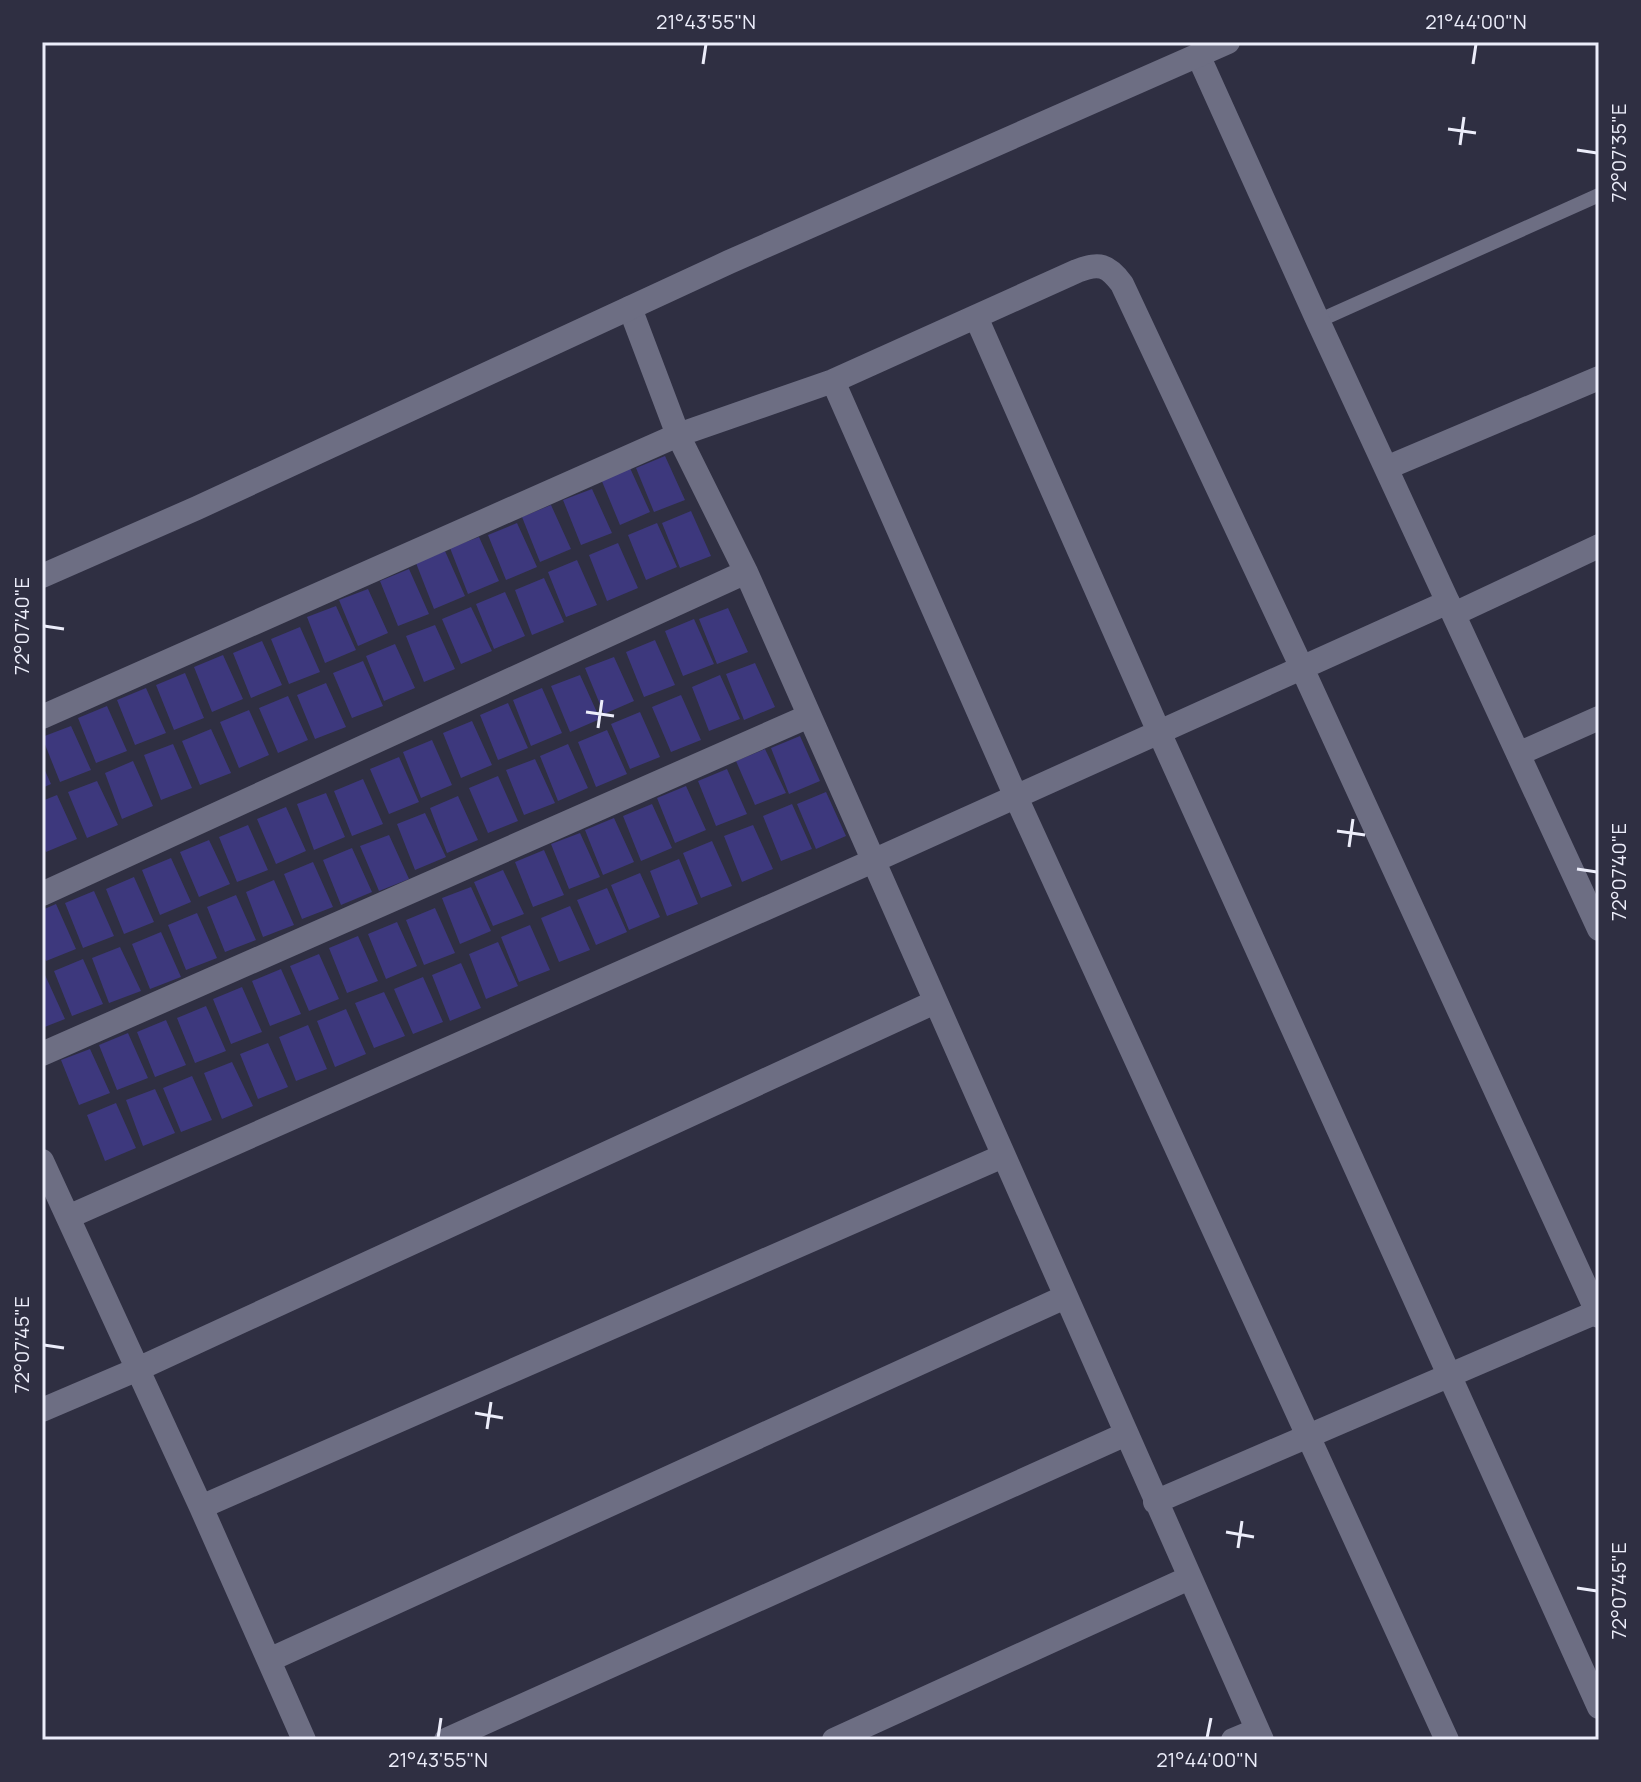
<svg xmlns="http://www.w3.org/2000/svg" width="1641" height="1782" font-family="Manrope,sans-serif">
  <style>
    .building { fill: #3d387d }
    .lines { fill: none; stroke-linecap: round; stroke-linejoin: round }
    .service { stroke: #6d6e83; stroke-width: 14 }
    .minor { stroke: #6d6e83; stroke-width: 24 }
    .tertiary { stroke: #6d6e83; stroke-width: 24 }
    .ticks { fill: none; stroke: #ecedfa; stroke-width: 3 }
    .neatline { fill: none; stroke: #ecedfa; stroke-width: 3 }
    .ticks-label { font-size: 20px; text-anchor: middle; fill: #ecedfa }
  </style>
  <rect width="100%" height="100%" fill="#2f2f42"/>
  <path class="building" d="M 665,456 L 685,500 L 654,512 L 636,468 Z
    M 630,468 L 650,512 L 620,525 L 601,479 Z
    M 592,489 L 612,533 L 581,545 L 563,500 Z
    M 551,505 L 571,549 L 540,562 L 522,517 Z
    M 691,511 L 711,556 L 680,568 L 662,523 Z
    M 517,523 L 537,567 L 506,580 L 488,535 Z
    M 657,523 L 677,567 L 646,580 L 628,535 Z
    M 479,537 L 499,581 L 468,594 L 450,548 Z
    M 618,543 L 638,588 L 607,601 L 589,555 Z
    M 445,551 L 465,596 L 434,609 L 416,563 Z
    M 577,560 L 597,605 L 566,617 L 548,572 Z
    M 409,569 L 429,614 L 398,626 L 380,581 Z
    M 544,578 L 564,622 L 532,635 L 515,590 Z
    M 368,589 L 388,633 L 358,646 L 339,600 Z
    M 505,592 L 525,636 L 494,649 L 476,604 Z
    M 336,606 L 356,650 L 325,663 L 307,617 Z
    M 471,607 L 492,651 L 461,664 L 442,619 Z
    M 728,608 L 748,652 L 717,664 L 699,619 Z
    M 694,619 L 714,664 L 683,676 L 665,631 Z
    M 435,625 L 455,669 L 424,682 L 406,636 Z
    M 300,627 L 320,672 L 289,684 L 271,639 Z
    M 655,640 L 675,685 L 644,697 L 626,652 Z
    M 262,641 L 282,685 L 251,698 L 233,653 Z
    M 395,644 L 415,688 L 384,701 L 366,656 Z
    M 223,655 L 243,699 L 212,712 L 194,667 Z
    M 614,657 L 634,701 L 604,714 L 585,668 Z
    M 363,661 L 383,706 L 352,718 L 333,673 Z
    M 755,663 L 775,707 L 744,720 L 726,674 Z
    M 185,673 L 204,718 L 174,730 L 156,685 Z
    M 580,675 L 600,719 L 570,732 L 551,686 Z
    M 720,675 L 740,719 L 709,731 L 692,687 Z
    M 326,683 L 346,727 L 315,739 L 297,695 Z
    M 146,688 L 166,733 L 135,745 L 117,700 Z
    M 542,688 L 562,733 L 531,746 L 513,700 Z
    M 681,695 L 701,740 L 671,752 L 652,707 Z
    M 288,696 L 308,740 L 278,753 L 259,708 Z
    M 508,703 L 528,748 L 498,760 L 480,715 Z
    M 107,706 L 127,751 L 96,763 L 78,718 Z
    M 249,710 L 269,755 L 239,768 L 220,722 Z
    M 640,712 L 660,757 L 630,769 L 611,724 Z
    M 472,721 L 492,765 L 461,778 L 443,733 Z
    M 71,726 L 91,770 L 60,782 L 42,737 Z
    M 211,729 L 231,773 L 200,785 L 182,741 Z
    M 607,730 L 627,774 L 596,787 L 578,742 Z
    M 800,736 L 820,781 L 789,794 L 771,748 Z
    M 432,740 L 452,785 L 421,798 L 403,752 Z
    M 173,744 L 192,788 L 161,800 L 144,755 Z
    M 568,744 L 588,788 L 558,801 L 540,756 Z
    M 765,749 L 786,793 L 755,805 L 736,761 Z
    M 399,757 L 419,802 L 389,814 L 370,769 Z
    M 535,759 L 555,803 L 524,815 L 506,770 Z
    M 133,761 L 153,806 L 122,819 L 105,773 Z
    M 42,764 L 51,784 L 42,788 Z
    M 727,769 L 747,814 L 716,826 L 698,781 Z
    M 498,776 L 518,821 L 488,833 L 469,788 Z
    M 363,779 L 383,824 L 352,836 L 334,791 Z
    M 97,781 L 118,825 L 87,838 L 68,792 Z
    M 686,786 L 706,830 L 675,843 L 657,798 Z
    M 826,792 L 846,836 L 816,849 L 797,804 Z
    M 326,793 L 345,837 L 314,850 L 297,804 Z
    M 57,795 L 77,839 L 46,852 L 42,841 L 42,801 Z
    M 458,796 L 478,840 L 447,853 L 430,808 Z
    M 652,804 L 672,848 L 641,861 L 623,816 Z
    M 792,804 L 812,849 L 781,861 L 763,816 Z
    M 286,807 L 306,851 L 276,864 L 257,819 Z
    M 425,813 L 446,857 L 415,870 L 397,824 Z
    M 614,818 L 634,862 L 603,875 L 585,830 Z
    M 248,825 L 268,870 L 237,882 L 219,837 Z
    M 753,825 L 773,869 L 742,882 L 724,836 Z
    M 580,833 L 600,877 L 569,889 L 551,844 Z
    M 389,835 L 409,879 L 379,891 L 360,846 Z
    M 209,840 L 230,884 L 199,897 L 180,852 Z
    M 712,841 L 732,886 L 701,898 L 683,853 Z
    M 352,848 L 372,892 L 341,905 L 323,860 Z
    M 544,850 L 564,895 L 533,907 L 515,862 Z
    M 171,858 L 191,902 L 160,915 L 142,870 Z
    M 679,859 L 698,904 L 667,916 L 650,871 Z
    M 313,862 L 333,907 L 302,919 L 284,874 Z
    M 503,870 L 524,914 L 493,926 L 474,882 Z
    M 640,873 L 660,917 L 629,930 L 611,885 Z
    M 134,877 L 154,922 L 124,934 L 106,889 Z
    M 274,880 L 294,925 L 263,937 L 246,892 Z
    M 471,887 L 491,931 L 460,944 L 442,898 Z
    M 607,888 L 627,932 L 596,945 L 577,900 Z
    M 94,891 L 114,936 L 83,948 L 65,903 Z
    M 236,895 L 256,940 L 225,952 L 207,907 Z
    M 56,904 L 76,949 L 46,961 L 42,952 L 42,910 Z
    M 570,906 L 590,950 L 559,962 L 541,918 Z
    M 435,908 L 455,953 L 424,965 L 406,920 Z
    M 197,913 L 217,958 L 186,970 L 168,925 Z
    M 397,922 L 417,966 L 386,979 L 368,934 Z
    M 530,925 L 550,970 L 519,982 L 501,937 Z
    M 161,932 L 181,977 L 150,989 L 132,944 Z
    M 358,936 L 378,981 L 347,993 L 329,948 Z
    M 498,942 L 518,986 L 486,999 L 469,954 Z
    M 120,947 L 141,991 L 109,1003 L 92,958 Z
    M 319,954 L 339,999 L 309,1011 L 290,966 Z
    M 83,959 L 103,1004 L 72,1016 L 54,971 Z
    M 461,963 L 481,1008 L 450,1021 L 432,975 Z
    M 281,969 L 301,1014 L 270,1026 L 252,981 Z
    M 45,975 L 65,1019 L 42,1028 L 42,976 Z
    M 423,977 L 443,1022 L 413,1034 L 394,989 Z
    M 242,987 L 262,1032 L 231,1044 L 213,999 Z
    M 384,992 L 405,1036 L 374,1048 L 355,1003 Z
    M 206,1006 L 226,1051 L 195,1063 L 177,1018 Z
    M 346,1009 L 366,1054 L 335,1067 L 317,1021 Z
    M 166,1020 L 186,1065 L 155,1077 L 137,1032 Z
    M 308,1025 L 327,1069 L 296,1081 L 279,1037 Z
    M 128,1033 L 148,1078 L 117,1090 L 99,1045 Z
    M 268,1043 L 288,1087 L 258,1099 L 240,1054 Z
    M 90,1049 L 110,1093 L 79,1105 L 61,1060 Z
    M 232,1062 L 253,1106 L 222,1119 L 204,1073 Z
    M 192,1076 L 212,1120 L 181,1132 L 163,1088 Z
    M 155,1089 L 175,1133 L 143,1146 L 126,1100 Z
    M 116,1103 L 136,1148 L 105,1161 L 87,1115 Z"/>
  <g class="lines">
    <path class="service" d="M 1318,321 L 1599,195"/>
    <path class="minor" d="M 1198,55 L 1318,321 L 1599,929
      M 630,308 L 678,435 L 746,572 L 1262,1740
      M 976,317 L 1159,732 L 1599,1707
      M 833,381 L 1016,797 L 1447,1740
      M 1386,468 L 1599,378
      M 1454,614 L 1599,546
      M 42,717 L 678,435 L 833,381 L 1077,271 C 1099,262 1108,265 1122,284 L 1302,668 L 1599,1316
      M 1518,754 L 1599,718
      M 42,894 L 746,572
      M 42,1054 L 809,716
      M 42,1161 L 201,1507 L 304,1740
      M 68,1217 L 873,861 L 1448,602
      M 42,1410 L 138,1369 L 935,1002
      M 1155,1502 L 1599,1311
      M 201,1507 L 1003,1156
      M 269,1660 L 1065,1297
      M 446,1740 L 1126,1434
      M 834,1740 L 1189,1578
      M 1233,1740 L 1257,1730"/>
    <path class="tertiary" d="M 42,576 L 197,508 L 729,262 L 1228,42"/>
  </g>
  <path class="ticks" d="M 703,64 L 706,44M 1473,64 L 1476,44M 1448,129 L 1476,133M 1460,145 L 1464,117M 1577,150 L 1597,153M 44,626 L 64,629M 586,712 L 614,716M 598,728 L 602,700M 1337,831 L 1365,835M 1349,847 L 1353,819M 1577,869 L 1597,872M 44,1345 L 64,1348M 475,1413 L 503,1418M 487,1429 L 491,1402M 1226,1532 L 1254,1537M 1238,1548 L 1242,1521M 1577,1588 L 1597,1591M 438,1738 L 441,1718M 1207,1738 L 1211,1718"/>
  <rect width="1641" height="1782" fill="none" stroke="#2f2f42" stroke-width="88"/>
  <rect x="44" y="44" width="1553" height="1694" class="neatline"/>
  <g class="ticks-label">
    <text x="706" y="29">21°43'55"N</text>
    <text x="1476" y="29">21°44'00"N</text>
    <text transform="translate(1619 153) rotate(-90)" y="7">72°07'35"E</text>
    <text transform="translate(22 626) rotate(-90)" y="7">72°07'40"E</text>
    <text transform="translate(1619 872) rotate(-90)" y="7">72°07'40"E</text>
    <text transform="translate(22 1345) rotate(-90)" y="7">72°07'45"E</text>
    <text transform="translate(1619 1591) rotate(-90)" y="7">72°07'45"E</text>
    <text x="438" y="1767">21°43'55"N</text>
    <text x="1207" y="1767">21°44'00"N</text>
  </g>
</svg>
